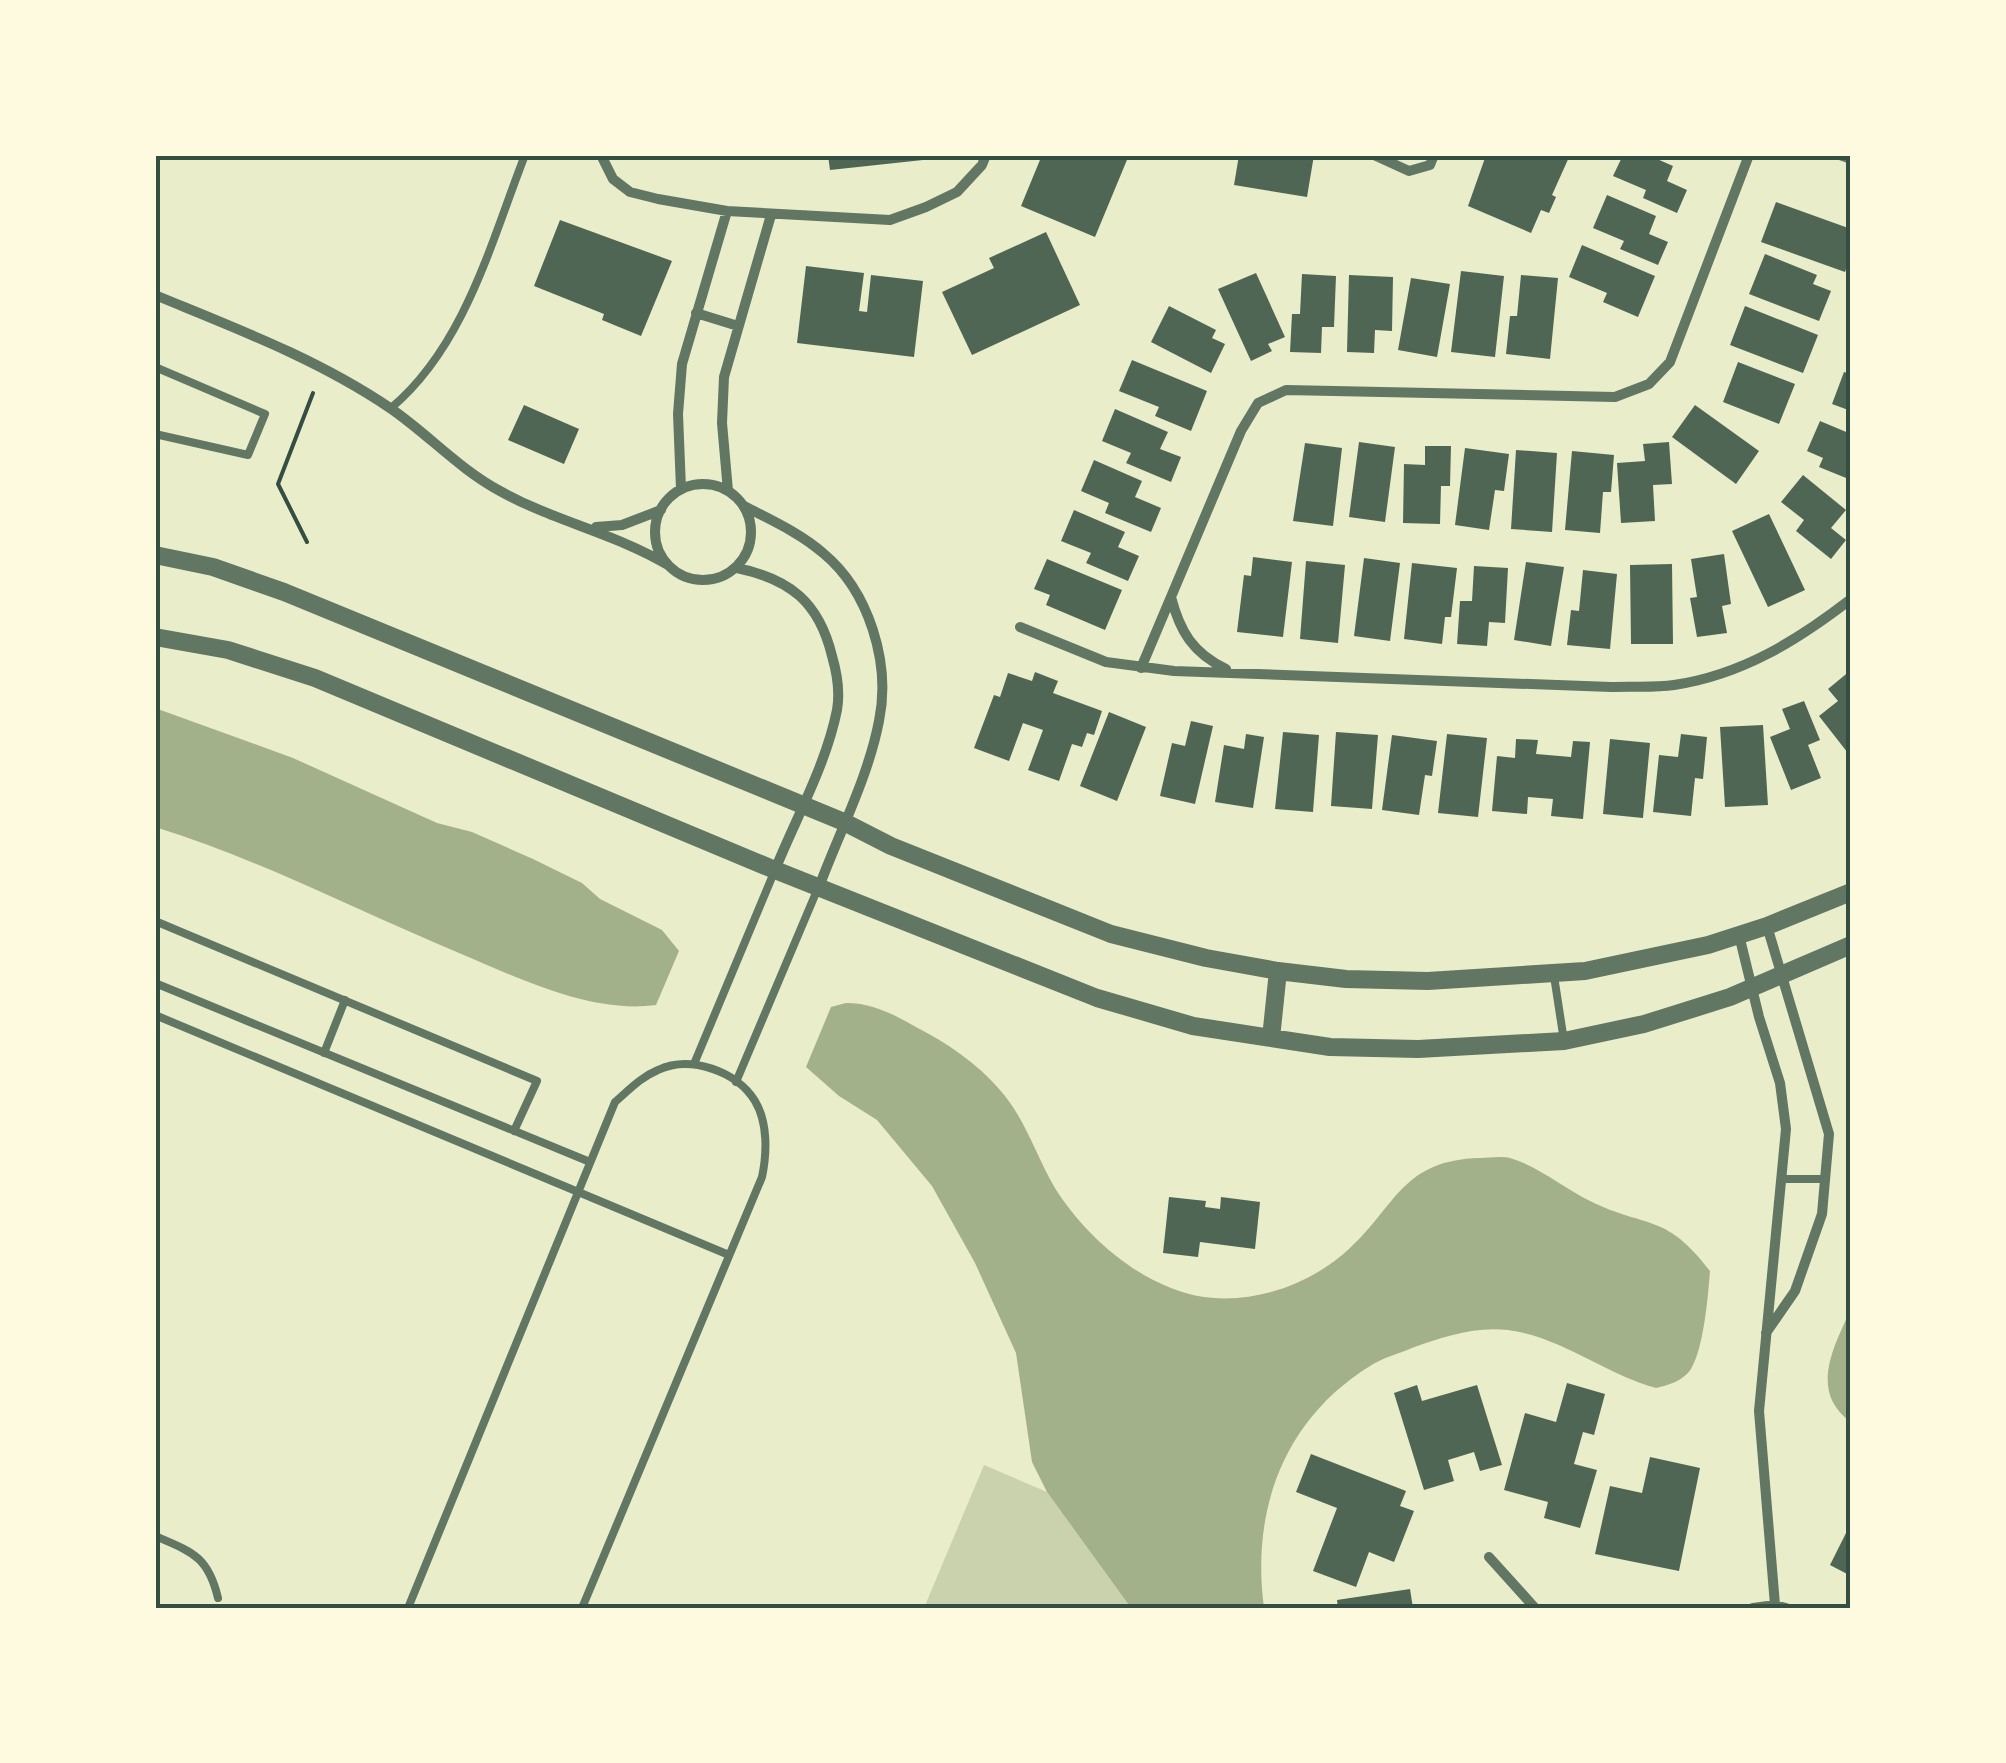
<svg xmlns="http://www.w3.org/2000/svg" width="2006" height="1763" font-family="Arial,sans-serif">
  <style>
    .green { fill: #cad2ad }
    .water { fill: #a3b18a }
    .building { fill: #4f6655 }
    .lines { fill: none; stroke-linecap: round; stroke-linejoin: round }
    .path { stroke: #344e41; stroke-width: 4 }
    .service { stroke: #617663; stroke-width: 8 }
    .minor { stroke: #617663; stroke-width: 10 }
    .tertiary { stroke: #617663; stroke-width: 18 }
    .neatline { fill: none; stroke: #344e41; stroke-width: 4 }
  </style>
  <rect width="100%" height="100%" fill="#e9edc9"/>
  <path class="green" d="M 984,1465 L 1047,1492 L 1131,1608 L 924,1608 Z"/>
  <path class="water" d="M 155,708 L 293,758 L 437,823 L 472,832 L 533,859 L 582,883 L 600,899 L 662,930 L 679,951 L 656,1005 C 590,1014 519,978 459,953 C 358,911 259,859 155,827 Z
    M 846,1003 C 872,1003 893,1014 916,1027 C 947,1043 977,1063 1000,1090 C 1025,1118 1036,1156 1055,1188 C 1086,1238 1144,1288 1204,1297 C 1256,1304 1311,1284 1349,1249 C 1397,1205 1402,1160 1480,1158 C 1489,1158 1501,1156 1510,1158 C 1538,1166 1564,1188 1590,1201 C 1647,1229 1665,1212 1710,1271 C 1708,1296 1704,1347 1691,1369 C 1683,1381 1669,1385 1656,1388 C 1605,1374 1561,1337 1508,1330 C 1476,1326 1441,1337 1412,1348 C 1398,1354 1382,1358 1370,1366 C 1283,1420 1251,1511 1264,1608 L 1131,1608 L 1047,1492 L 1032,1462 L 1016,1353 L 975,1263 L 932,1186 L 877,1120 L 839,1096 L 806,1067 L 831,1007 Z
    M 1851,1309 L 1851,1422 C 1809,1392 1833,1348 1851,1309 Z"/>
  <path class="building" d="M 828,155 L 923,155 L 923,160 L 830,170 Z
    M 1042,155 L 1129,155 L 1095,237 L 1021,206 Z
    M 1239,155 L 1314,155 L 1307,197 L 1234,185 Z
    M 1478,155 L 1570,155 L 1552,195 L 1556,197 L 1549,213 L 1541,210 L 1531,233 L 1468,206 L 1485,158 Z
    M 1623,155 L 1648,155 L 1673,166 L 1667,181 L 1687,190 L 1677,213 L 1643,198 L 1646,190 L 1613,176 Z
    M 1607,195 L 1656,216 L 1649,234 L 1668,242 L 1658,265 L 1620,249 L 1624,241 L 1593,228 Z
    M 1776,202 L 1851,229 L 1851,256 L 1845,272 L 1761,242 Z
    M 560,220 L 672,261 L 641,336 L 602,320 L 604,314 L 534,286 Z
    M 1046,232 L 1080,305 L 972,355 L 942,292 L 994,268 L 989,258 Z
    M 1582,245 L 1655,276 L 1638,317 L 1603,302 L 1607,293 L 1569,277 Z
    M 1765,254 L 1817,275 L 1813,284 L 1831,291 L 1819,321 L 1749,294 Z
    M 806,266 L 864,273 L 859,311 L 867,312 L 871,275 L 923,281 L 914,357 L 797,343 Z
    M 1461,271 L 1504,276 L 1495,357 L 1451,352 Z
    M 1256,273 L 1285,337 L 1268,344 L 1272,351 L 1251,361 L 1218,289 Z
    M 1302,274 L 1336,276 L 1334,327 L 1322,327 L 1321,353 L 1290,352 L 1292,314 L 1300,314 Z
    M 1349,275 L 1393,277 L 1392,331 L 1375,330 L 1374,353 L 1347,352 Z
    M 1521,275 L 1558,278 L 1550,359 L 1506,354 L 1510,316 L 1517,316 Z
    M 1411,278 L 1450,284 L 1437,357 L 1398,350 Z
    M 1169,306 L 1216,330 L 1212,338 L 1225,344 L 1211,373 L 1151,342 Z
    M 1745,306 L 1818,335 L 1803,373 L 1730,345 Z
    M 1132,360 L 1207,391 L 1191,431 L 1155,416 L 1159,407 L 1119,391 Z
    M 1738,362 L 1795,384 L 1779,424 L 1723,402 Z
    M 1844,372 L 1851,374 L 1851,411 L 1832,404 Z
    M 524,405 L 579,429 L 564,464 L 508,440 Z
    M 1695,405 L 1759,451 L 1736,484 L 1672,437 Z
    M 1115,409 L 1168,432 L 1160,449 L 1181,457 L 1171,482 L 1126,463 L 1131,453 L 1102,441 Z
    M 1820,421 L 1851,434 L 1851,480 L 1819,467 L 1823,458 L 1807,451 Z
    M 1359,442 L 1395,447 L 1385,522 L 1349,517 Z
    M 1669,442 L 1672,484 L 1653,485 L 1655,521 L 1621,523 L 1617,463 L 1645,461 L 1643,444 Z
    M 1305,443 L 1342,448 L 1333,526 L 1293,521 Z
    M 1425,446 L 1451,446 L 1450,486 L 1441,486 L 1440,524 L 1403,523 L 1404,464 L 1425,465 Z
    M 1465,448 L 1509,454 L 1504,491 L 1495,490 L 1489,530 L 1455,525 Z
    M 1516,450 L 1557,453 L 1552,532 L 1511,529 Z
    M 1572,451 L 1614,455 L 1611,492 L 1603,492 L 1600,533 L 1565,530 Z
    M 1094,460 L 1142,481 L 1135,497 L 1161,508 L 1151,532 L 1105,513 L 1109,503 L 1081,491 Z
    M 1803,475 L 1846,510 L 1831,528 L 1846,540 L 1831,559 L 1796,531 L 1804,520 L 1781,502 Z
    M 1074,510 L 1125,532 L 1118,547 L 1139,556 L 1128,581 L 1086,563 L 1091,553 L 1061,541 Z
    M 1769,514 L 1805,590 L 1768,607 L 1732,531 Z
    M 1724,554 L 1731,604 L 1722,606 L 1727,633 L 1697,637 L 1690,598 L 1697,597 L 1691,559 Z
    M 1253,557 L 1292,562 L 1283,637 L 1237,632 L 1244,575 L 1251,576 Z
    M 1364,558 L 1400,563 L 1390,641 L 1354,636 Z
    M 1047,559 L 1122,590 L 1105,630 L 1046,605 L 1050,595 L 1034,589 Z
    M 1306,561 L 1345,565 L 1338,643 L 1300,639 Z
    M 1526,562 L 1564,567 L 1551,646 L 1514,640 Z
    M 1412,563 L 1457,568 L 1451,617 L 1445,617 L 1442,644 L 1404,639 Z
    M 1672,564 L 1673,644 L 1631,644 L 1630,565 Z
    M 1474,566 L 1508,568 L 1505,623 L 1489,622 L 1487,646 L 1457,644 L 1460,601 L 1472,601 Z
    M 1583,570 L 1617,574 L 1610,649 L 1567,645 L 1571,610 L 1579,611 Z
    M 1851,670 L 1851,757 L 1819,716 L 1838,701 L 1828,689 Z
    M 1035,672 L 1058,681 L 1053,693 L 1102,711 L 1094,735 L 1087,733 L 1082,747 L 1072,744 L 1059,781 L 1028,770 L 1043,730 L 1023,723 L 1009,761 L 974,748 L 994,695 L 1000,697 L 1008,673 L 1032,681 Z
    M 1804,701 L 1820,740 L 1808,745 L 1821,778 L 1791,790 L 1770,737 L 1790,729 L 1782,709 Z
    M 1109,712 L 1146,727 L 1117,801 L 1080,786 Z
    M 1191,721 L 1213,726 L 1195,804 L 1160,796 L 1172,743 L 1185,746 Z
    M 1763,725 L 1768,805 L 1725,807 L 1720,727 Z
    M 1283,732 L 1319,735 L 1313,812 L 1275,809 Z
    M 1336,732 L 1378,735 L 1372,809 L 1331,806 Z
    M 1246,734 L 1264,737 L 1253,808 L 1215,802 L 1224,745 L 1244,749 Z
    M 1447,734 L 1487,738 L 1478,817 L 1438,813 Z
    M 1681,734 L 1707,737 L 1703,779 L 1695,778 L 1691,816 L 1653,812 L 1659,755 L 1678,757 Z
    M 1392,735 L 1437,741 L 1432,776 L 1425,775 L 1419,815 L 1382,810 Z
    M 1516,739 L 1538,740 L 1536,754 L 1571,757 L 1573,741 L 1590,742 L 1583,819 L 1551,816 L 1553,799 L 1528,797 L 1527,814 L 1492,811 L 1497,756 L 1515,758 Z
    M 1610,739 L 1650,743 L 1643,818 L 1603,814 Z
    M 1169,1197 L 1206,1201 L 1205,1207 L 1220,1209 L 1221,1197 L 1260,1202 L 1255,1249 L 1200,1242 L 1198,1257 L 1163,1253 Z
    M 1567,1383 L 1605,1394 L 1594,1435 L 1583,1432 L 1574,1464 L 1597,1470 L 1580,1528 L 1544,1518 L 1548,1502 L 1504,1490 L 1525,1413 L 1556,1422 Z
    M 1417,1385 L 1422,1401 L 1477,1385 L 1502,1465 L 1480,1471 L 1474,1452 L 1448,1460 L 1454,1481 L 1424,1490 L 1394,1393 Z
    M 1311,1454 L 1406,1491 L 1400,1506 L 1414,1511 L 1394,1562 L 1369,1552 L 1356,1587 L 1313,1571 L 1337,1508 L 1296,1492 Z
    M 1650,1457 L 1700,1468 L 1679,1571 L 1595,1554 L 1610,1486 L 1642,1493 Z
    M 1846,1533 L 1851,1535 L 1851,1576 L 1830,1565 Z
    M 1410,1589 L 1413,1608 L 1338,1608 L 1337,1600 Z"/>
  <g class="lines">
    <path class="path" d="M 307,542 L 278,484 L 313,393"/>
    <path class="service" d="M 155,367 L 265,414 L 248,455 L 155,434
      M 391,408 C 465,346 491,242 525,155
      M 155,921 L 537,1081 L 514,1131
      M 1554,976 L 1564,1041
      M 155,983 L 590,1162
      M 155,1015 L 729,1255
      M 324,1053 L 345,1000
      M 694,1064 L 775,870
      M 736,1082 L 818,888
      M 1781,1179 L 1825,1179
      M 155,1536 C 192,1552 208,1556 218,1598
      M 408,1608 L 615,1102 C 629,1090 641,1077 658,1070 C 690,1055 737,1071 755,1101 C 768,1123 767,1153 762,1177 L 582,1608"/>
    <path class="minor" d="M 601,155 L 613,179 L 630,192 L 658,199 L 727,211 L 890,220 L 926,207 L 957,192 L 982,165 L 986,155
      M 1374,155 L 1409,171 L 1430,165 L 1434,155
      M 1840,155 L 1851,159
      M 155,295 C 235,328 318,359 390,408 C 428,434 459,469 500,491 C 554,521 614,533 668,565
      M 696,313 L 738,326
      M655 532a48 48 0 1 1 96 0a48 48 0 1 1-96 0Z
      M 681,489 L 678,414 L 682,364 L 727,211
      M 728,491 L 722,423 L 724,377 L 771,215
      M 744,506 C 771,520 800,533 823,553 C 869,591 891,663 879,721 C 868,778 839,833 819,887
      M 596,527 L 622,525 L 661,510
      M 737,568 C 790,579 819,602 832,656 C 837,673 840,693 837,710 C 826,765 796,818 775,870
      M 1171,597 C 1180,632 1193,653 1226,669
      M 1020,627 L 1106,662 L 1174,671 L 1611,687 C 1632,686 1654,688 1674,685 C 1742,675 1798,640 1851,599
      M 1141,668 L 1241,431 L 1258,403 L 1286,390 L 1615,397 L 1649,384 L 1670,362 L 1749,155
      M 1739,935 L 1759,1017 L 1780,1083 L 1786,1129 L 1759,1411 L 1775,1605
      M 1766,1333 L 1795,1291 L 1822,1214 L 1829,1134 L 1767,926
      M 1489,1557 L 1535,1608
      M 1753,1608 L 1775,1605 L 1786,1608"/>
    <path class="tertiary" d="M 155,555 L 213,567 L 284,592 L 844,822 L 891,846 L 1111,934 L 1206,958 L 1278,971 L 1346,979 L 1428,981 L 1585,971 L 1708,945 L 1767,926 L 1851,892
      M 155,637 L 228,650 L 315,678 L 775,870 L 1097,998 L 1193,1026 L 1330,1047 L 1418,1049 L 1564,1041 L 1644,1024 L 1730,997 L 1851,945
      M 1271,1038 L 1278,971"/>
  </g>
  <rect width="2006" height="1763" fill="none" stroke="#fefae0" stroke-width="315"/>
  <rect x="158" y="158" width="1690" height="1448" class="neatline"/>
</svg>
